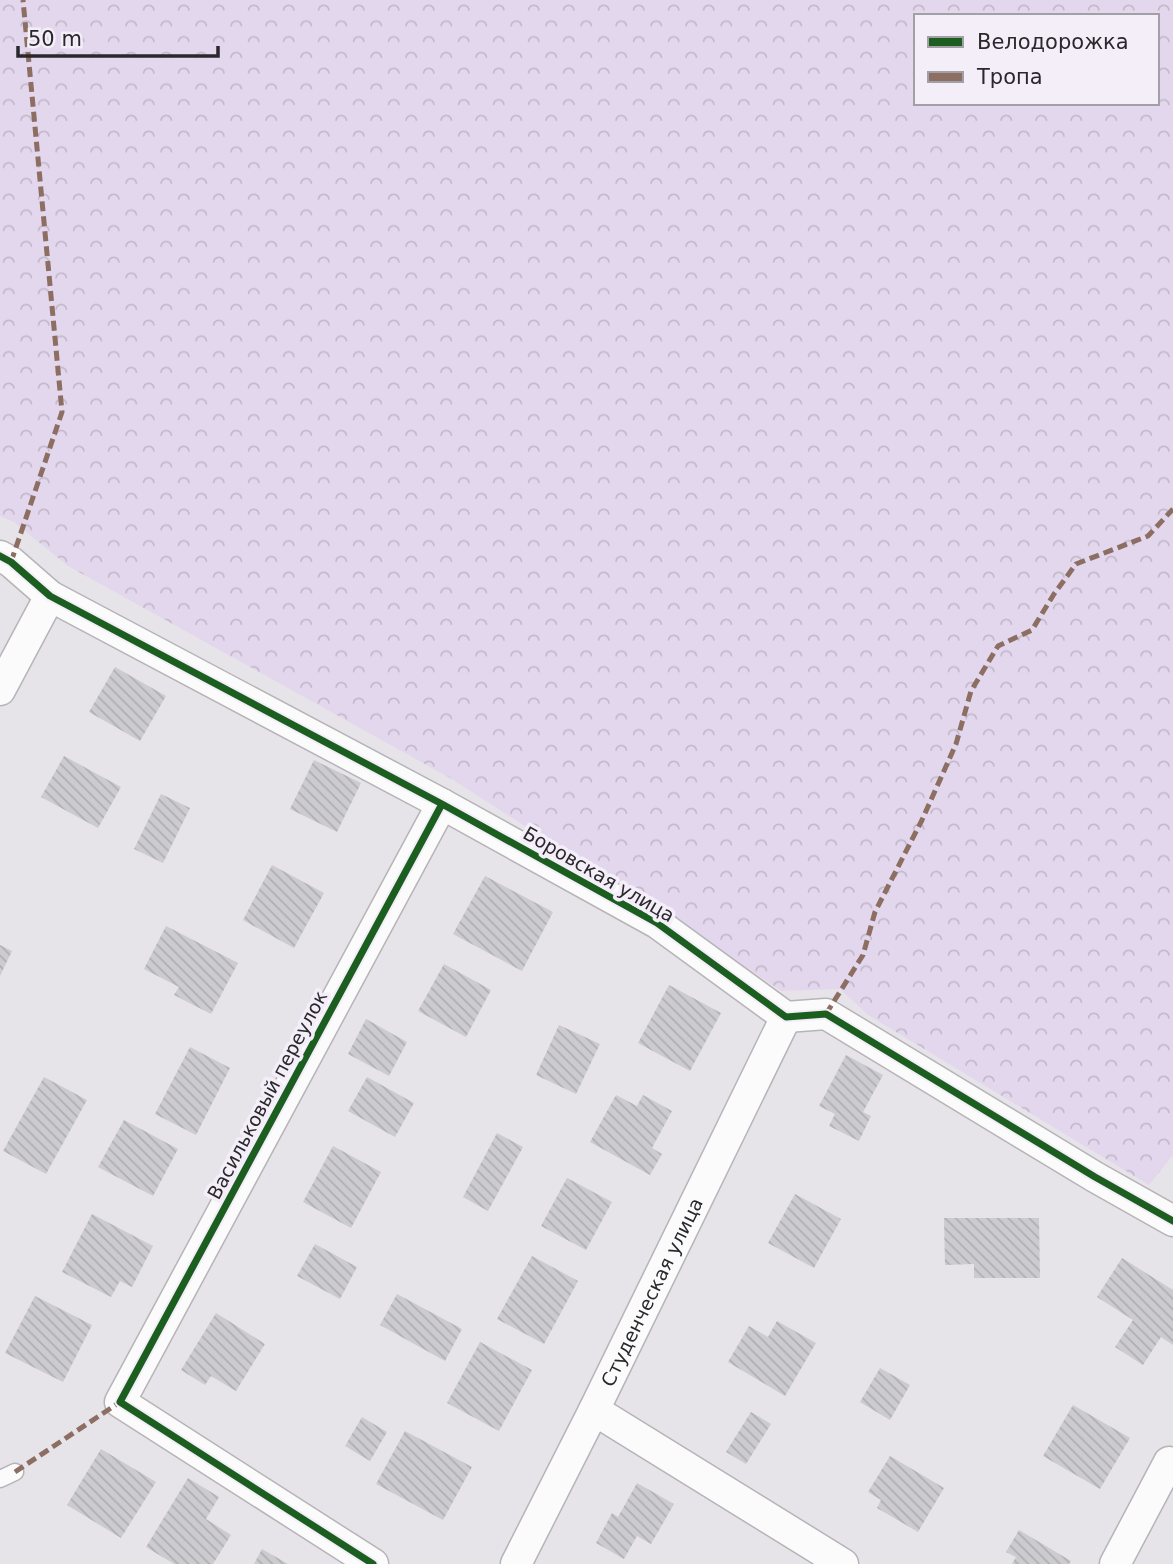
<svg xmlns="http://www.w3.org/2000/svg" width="1173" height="1564" font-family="'DejaVu Sans',sans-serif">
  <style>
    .forest { fill: url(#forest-crowns); fill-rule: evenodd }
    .building { fill: url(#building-back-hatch) }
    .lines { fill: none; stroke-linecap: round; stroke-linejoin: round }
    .lane-casing { stroke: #b6b4b8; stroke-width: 19 }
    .street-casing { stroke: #b6b4b8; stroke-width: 33 }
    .lane { stroke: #fbfbfc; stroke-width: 16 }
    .street { stroke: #fbfbfc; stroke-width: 30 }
    .quiet { stroke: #8d6e63; stroke-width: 5; stroke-dasharray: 10 5; stroke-linecap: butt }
    .cycleway-casing { stroke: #f3eef8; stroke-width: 11 }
    .cycleway { stroke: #1b5e20; stroke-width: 7 }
    .labels { text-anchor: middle; stroke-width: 7; stroke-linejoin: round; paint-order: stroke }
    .street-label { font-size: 19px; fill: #2a282c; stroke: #f3eef8 }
  </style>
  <defs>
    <pattern id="forest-crowns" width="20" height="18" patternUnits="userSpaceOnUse" patternTransform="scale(1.75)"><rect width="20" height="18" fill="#e3d7ed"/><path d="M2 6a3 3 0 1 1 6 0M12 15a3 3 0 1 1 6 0" fill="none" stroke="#c3b9cb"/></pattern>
    <pattern id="building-back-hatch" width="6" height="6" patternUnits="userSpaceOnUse" patternTransform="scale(1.75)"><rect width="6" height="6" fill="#cccbd0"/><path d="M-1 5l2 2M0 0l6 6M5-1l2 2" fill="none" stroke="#afaeb3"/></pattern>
  </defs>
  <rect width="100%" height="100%" fill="#e6e3e9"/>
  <path class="forest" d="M 0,0 L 1173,0 L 1173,1155 L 1149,1185 L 868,1015 L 840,989 L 782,991 L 450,778 L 68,566 L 14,522 L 0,516 ZM 916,16 L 1157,16 L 1157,103 L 916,103 Z"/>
  <path class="building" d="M 115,667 L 166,696 L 140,741 L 89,712 Z
    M 64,756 L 121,787 L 98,828 L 41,797 Z
    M 314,760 L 361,783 L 337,832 L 290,809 Z
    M 161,794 L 190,808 L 163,863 L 134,849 Z
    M 272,865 L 324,893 L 294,948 L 243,920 Z
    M 485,876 L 553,912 L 522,971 L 453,934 Z
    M 166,926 L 238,963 L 211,1014 L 174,995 L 179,987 L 144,969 Z
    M 0,945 L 12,951 L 0,976 Z
    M 444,964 L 491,990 L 466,1037 L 418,1011 Z
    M 669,985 L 721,1013 L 690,1071 L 638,1043 Z
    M 366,1019 L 407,1042 L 389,1076 L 348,1054 Z
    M 559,1025 L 600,1044 L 576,1094 L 536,1075 Z
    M 190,1047 L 230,1068 L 196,1135 L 155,1114 Z
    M 846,1055 L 883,1075 L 863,1112 L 871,1116 L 859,1141 L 829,1126 L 835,1114 L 819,1106 Z
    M 44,1077 L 87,1100 L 46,1174 L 3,1151 Z
    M 367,1077 L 414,1103 L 395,1137 L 348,1111 Z
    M 616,1095 L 637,1106 L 643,1095 L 672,1111 L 652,1148 L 662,1154 L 650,1175 L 590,1142 Z
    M 124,1120 L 178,1149 L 153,1196 L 98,1167 Z
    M 497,1133 L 523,1147 L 488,1211 L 463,1197 Z
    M 333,1146 L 381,1172 L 351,1228 L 303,1202 Z
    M 567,1178 L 612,1202 L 586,1250 L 541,1226 Z
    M 795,1194 L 841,1219 L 814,1268 L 768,1243 Z
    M 92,1214 L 153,1246 L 132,1287 L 120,1281 L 111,1297 L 62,1272 Z
    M 944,1218 L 1039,1218 L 1040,1278 L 974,1278 L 974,1264 L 945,1265 Z
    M 315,1244 L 357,1267 L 340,1299 L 297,1276 Z
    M 532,1256 L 578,1281 L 544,1344 L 497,1319 Z
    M 1122,1258 L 1173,1290 L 1173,1345 L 1161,1337 L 1143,1365 L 1115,1347 L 1133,1320 L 1097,1297 Z
    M 397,1294 L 462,1329 L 445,1361 L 380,1325 Z
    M 35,1296 L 92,1325 L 63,1382 L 5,1353 Z
    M 216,1313 L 265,1344 L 236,1391 L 211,1376 L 205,1385 L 181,1370 Z
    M 777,1321 L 816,1343 L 785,1396 L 728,1362 L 749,1326 L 768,1337 Z
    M 480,1342 L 532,1370 L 499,1431 L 447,1403 Z
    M 880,1368 L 910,1385 L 890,1420 L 860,1402 Z
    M 1073,1405 L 1130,1438 L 1100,1489 L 1043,1456 Z
    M 751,1412 L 771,1424 L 746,1464 L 726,1452 Z
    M 362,1417 L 387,1432 L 370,1461 L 345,1446 Z
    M 405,1431 L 472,1467 L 443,1520 L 376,1484 Z
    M 101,1449 L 156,1482 L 121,1538 L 67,1505 Z
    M 890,1456 L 944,1488 L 918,1532 L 877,1508 L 881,1500 L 868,1492 Z
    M 188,1478 L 219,1497 L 206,1519 L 231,1535 L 213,1564 L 174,1564 L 146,1547 Z
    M 637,1483 L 674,1504 L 651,1544 L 637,1536 L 624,1559 L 596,1543 L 612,1513 L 618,1517 Z
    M 1019,1530 L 1071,1561 L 1069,1564 L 1012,1564 L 1016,1557 L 1006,1552 Z
    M 262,1549 L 288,1564 L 254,1564 Z"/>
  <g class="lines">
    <defs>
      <path id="lane" d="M 0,1479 L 15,1472"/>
      <g id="street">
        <path d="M 0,556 L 11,562 L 50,596 L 442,804 L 657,923 L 786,1017 L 826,1014 L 1095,1177 L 1173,1221"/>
        <path d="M 0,690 L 50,596"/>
        <path d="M 594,1410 L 843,1564"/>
        <path d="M 373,1564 L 120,1402 L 442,804"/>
        <path id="s1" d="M 516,1564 L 594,1410 L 786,1017"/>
        <path d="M 1115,1564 L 1169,1462"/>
      </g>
    </defs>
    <use href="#lane" class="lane-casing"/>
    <use href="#street" class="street-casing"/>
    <use href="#lane" class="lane"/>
    <use href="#street" class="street"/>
    <path class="quiet" d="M 11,562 L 62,412 L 23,0
      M 826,1014 L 863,955 L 875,912 L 922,820 L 956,744 L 971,691 L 998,646 L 1032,630 L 1054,594 L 1076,564 L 1148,536 L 1173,509
      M 15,1472 L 120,1402"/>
    <defs>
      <path id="cycleway" d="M 0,556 L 11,562 L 50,596 L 442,804 L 657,923 L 786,1017 L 826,1014 L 1095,1177 L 1173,1221
        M 373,1564 L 120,1402 L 442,804"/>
    </defs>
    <use href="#cycleway" class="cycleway-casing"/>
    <use href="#cycleway" class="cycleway"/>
  </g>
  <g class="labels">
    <g class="street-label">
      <text transform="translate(599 874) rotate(30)" y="7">Боровская улица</text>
      <text transform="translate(267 1095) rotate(-62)" y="7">Васильковый переулок</text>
      <text dy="7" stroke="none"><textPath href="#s1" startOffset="304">Студенческая улица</textPath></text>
    </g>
  </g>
  <rect x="914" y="14" width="245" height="91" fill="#f3eef8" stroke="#a39fa6" stroke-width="2"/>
  <rect x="928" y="37" width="35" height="10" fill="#1b5e20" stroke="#a39fa6" stroke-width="2"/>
  <text x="977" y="49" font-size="21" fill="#2a282c">Велодорожка</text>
  <rect x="928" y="72" width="35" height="10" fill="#8d6e63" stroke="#a39fa6" stroke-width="2"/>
  <text x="977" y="84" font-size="21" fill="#2a282c">Тропа</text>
  <path d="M18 46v10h200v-10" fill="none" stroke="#2a282c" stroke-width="3.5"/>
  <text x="28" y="46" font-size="21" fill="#2a282c" stroke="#f3eef8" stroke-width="5" paint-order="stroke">50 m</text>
</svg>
